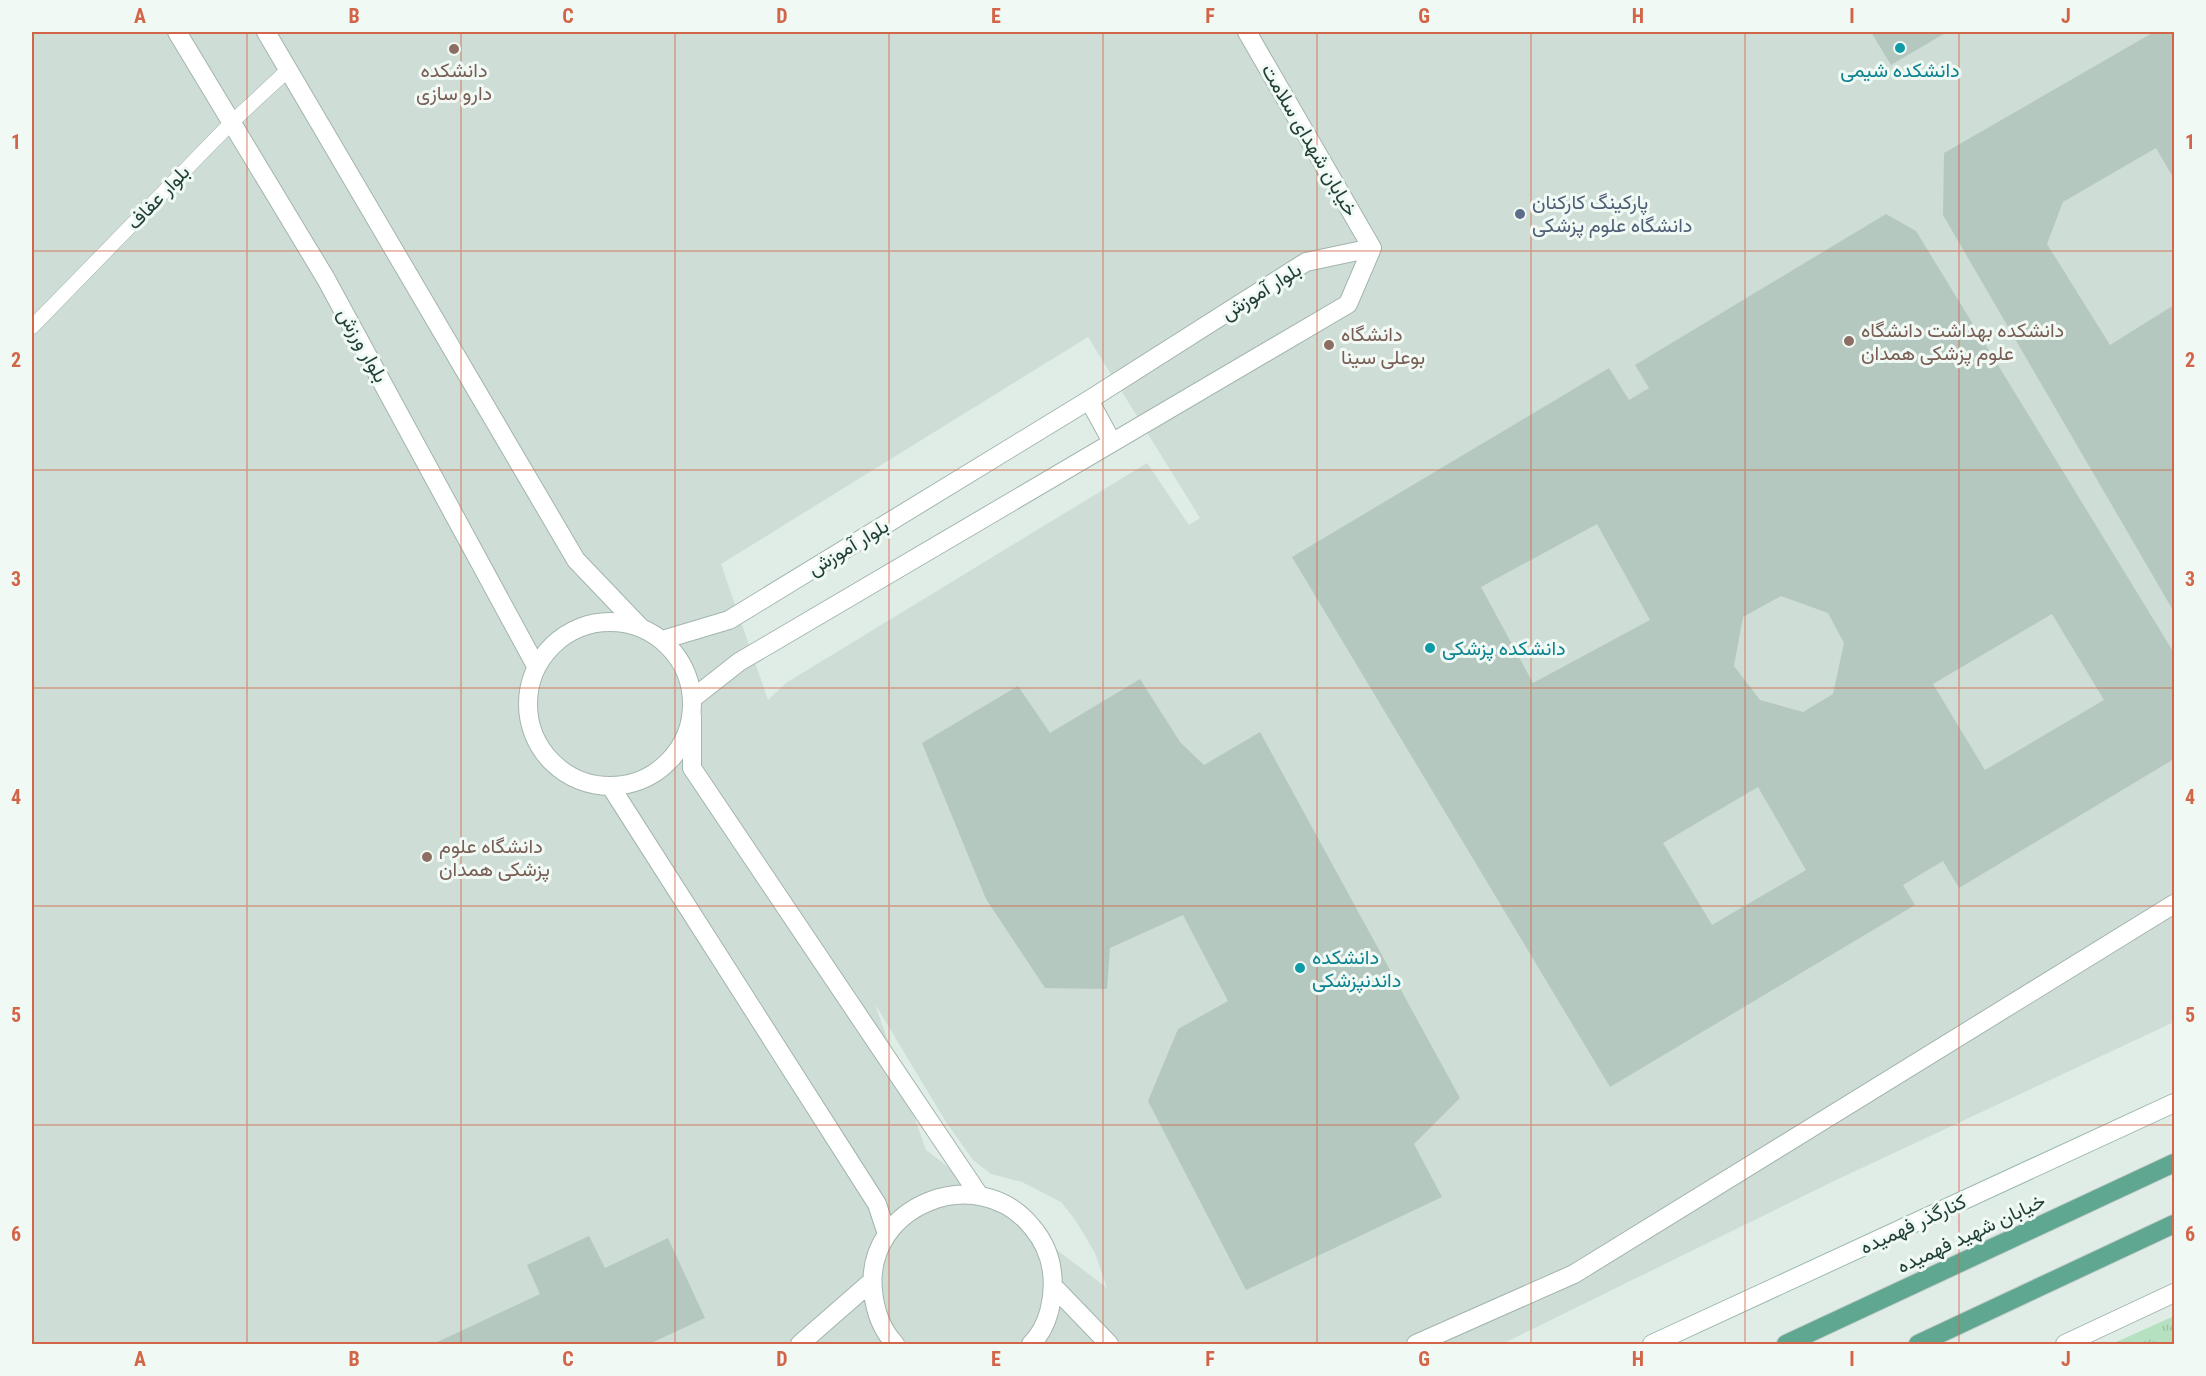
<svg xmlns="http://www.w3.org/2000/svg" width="2206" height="1376" font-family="'Roboto Condensed',Vazirmatn,sans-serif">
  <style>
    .built { fill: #ceddd5; fill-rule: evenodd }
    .park { fill: url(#park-tufts) }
    .building { fill: #b5c8bf; fill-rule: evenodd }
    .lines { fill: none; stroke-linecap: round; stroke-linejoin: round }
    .lane-casing { stroke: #a2b5ae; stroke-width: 15 }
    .street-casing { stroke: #a2b5ae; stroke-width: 20 }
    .secondary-casing { stroke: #9dbaae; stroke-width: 20 }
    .primary-casing { stroke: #c0c9c6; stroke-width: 20 }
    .lane { stroke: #fff; stroke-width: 14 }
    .street { stroke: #fff; stroke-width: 18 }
    .secondary { stroke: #fff; stroke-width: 18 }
    .primary { stroke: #5fa791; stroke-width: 18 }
    .grid { fill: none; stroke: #d26547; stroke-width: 1.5; stroke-opacity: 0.55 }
    .culture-dot { fill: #0f9aa8; stroke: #f1f9f5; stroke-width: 2 }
    .education-dot { fill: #8d6e63; stroke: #f1f9f5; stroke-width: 2 }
    .service-dot { fill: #5c6f8a; stroke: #f1f9f5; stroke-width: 2 }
    .labels { text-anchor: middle; stroke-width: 6; stroke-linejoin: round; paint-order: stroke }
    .education-label { font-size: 20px; fill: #785e54; stroke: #f1f9f5; text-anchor: start }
    .culture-label { font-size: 20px; fill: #0d838f; stroke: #f1f9f5; text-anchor: start }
    .street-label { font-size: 20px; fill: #1f3f35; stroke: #f1f9f5 }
    .service-label { font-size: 20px; fill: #4e5e75; stroke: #f1f9f5; text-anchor: start }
    .neatline { fill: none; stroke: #d26547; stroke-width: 2 }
    .grid-label { font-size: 20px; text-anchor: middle; font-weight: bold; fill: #d26547 }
  </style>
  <defs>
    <pattern id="park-tufts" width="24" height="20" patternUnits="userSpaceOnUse" patternTransform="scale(1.5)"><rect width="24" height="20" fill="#b6e1c0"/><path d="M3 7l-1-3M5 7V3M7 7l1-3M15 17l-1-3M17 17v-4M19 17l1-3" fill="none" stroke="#9cc2a6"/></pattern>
  </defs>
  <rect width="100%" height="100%" fill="#e0ede7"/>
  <path class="built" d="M 32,32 L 2174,32 L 2174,1022 L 1834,1181 L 1502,1344 L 32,1344 ZM 1088,337 L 1200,518 L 1189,525 L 1147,463 L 786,683 L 768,700 L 721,564 ZM 875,1004 L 946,1122 L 973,1160 L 991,1174 L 1022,1182 L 1061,1202 L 1076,1221 L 1095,1253 L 1107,1288 L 926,1150 Z"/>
  <path class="park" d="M 2174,1316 L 2174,1344 L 2112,1344 Z"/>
  <path class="building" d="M 1871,32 L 1947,32 L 1891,65 Z
    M 2154,32 L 2174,32 L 2174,179 L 2156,148 L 2063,202 L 2047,244 L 2110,345 L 2174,305 L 2174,612 L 1943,215 L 1944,153 Z
    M 1886,214 L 1916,231 L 2174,653 L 2174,759 L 1959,888 L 1943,861 L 1903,885 L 1915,905 L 1610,1087 L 1292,557 L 1609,368 L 1629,400 L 1649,388 L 1635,365 ZM 1597,524 L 1650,620 L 1533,683 L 1481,587 ZM 1781,596 L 1828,613 L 1844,643 L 1833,694 L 1803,712 L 1760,700 L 1734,666 L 1743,617 ZM 2052,614 L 2104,700 L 1985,770 L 1933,684 ZM 1758,787 L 1806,870 L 1712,925 L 1663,843 Z
    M 1140,679 L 1180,742 L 1204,765 L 1260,732 L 1460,1098 L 1414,1144 L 1442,1197 L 1246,1290 L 1148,1101 L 1178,1029 L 1228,1001 L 1183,915 L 1110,948 L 1107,989 L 1045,988 L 986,899 L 922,743 L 1018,686 L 1050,733 Z
    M 589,1236 L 605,1268 L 668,1238 L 705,1318 L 649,1344 L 433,1344 L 540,1294 L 527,1265 Z"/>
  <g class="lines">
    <defs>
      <path id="lane" d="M 32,327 L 232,122 L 288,70"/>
      <path id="street" d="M 177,32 L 326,279 L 536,666
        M 266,32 L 576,560 L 640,627
        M 1247,32 L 1372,248
        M 1089,400 L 1112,442
        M528 704a82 82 0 1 1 164 0a82 82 0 1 1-164 0Z
        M 662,640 L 729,620 L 1089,400 L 1306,262 L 1372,248
        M 692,699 L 739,662 L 1348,304 L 1372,248
        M 692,716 L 692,768 L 979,1195
        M 611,787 L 877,1204 L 887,1234
        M 1054,1287 L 1109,1344
        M 800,1344 L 872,1281
        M 895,1344 C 881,1329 875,1312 873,1291 C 864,1205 978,1160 1032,1227 C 1043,1240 1050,1255 1052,1272 C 1055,1296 1049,1327 1031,1344
        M 1416,1344 L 1574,1274 L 2174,904
        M 2065,1344 L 2174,1293"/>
      <path id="secondary" d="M 1652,1344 L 2174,1103"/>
      <path id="primary" d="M 1786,1344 L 2174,1163
        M 1918,1344 L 2174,1224"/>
    </defs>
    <use href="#lane" class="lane-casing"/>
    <use href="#street" class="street-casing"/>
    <use href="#secondary" class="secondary-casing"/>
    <use href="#primary" class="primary-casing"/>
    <use href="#lane" class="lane"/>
    <use href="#street" class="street"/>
    <use href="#secondary" class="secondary"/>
    <use href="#primary" class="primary"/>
  </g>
  <path class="grid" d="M 247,32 L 247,1344M 461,32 L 461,1344M 675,32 L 675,1344M 889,32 L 889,1344M 1103,32 L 1103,1344M 1317,32 L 1317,1344M 1531,32 L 1531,1344M 1745,32 L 1745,1344M 1959,32 L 1959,1344M 32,251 L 2174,251M 32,470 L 2174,470M 32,688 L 2174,688M 32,906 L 2174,906M 32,1125 L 2174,1125"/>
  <g class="culture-dot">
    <circle cx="1900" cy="48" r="6"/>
    <circle cx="1430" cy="648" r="6"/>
    <circle cx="1300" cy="968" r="6"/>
  </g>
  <g class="education-dot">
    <circle cx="454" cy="49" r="6"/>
    <circle cx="1849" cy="341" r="6"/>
    <circle cx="1329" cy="345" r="6"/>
    <circle cx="427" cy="857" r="6"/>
  </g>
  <circle class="service-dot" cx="1520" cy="214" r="6"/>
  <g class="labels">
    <g class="education-label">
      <text x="454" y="77" text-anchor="middle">دانشکده<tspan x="454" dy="23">دارو سازی</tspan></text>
      <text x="1861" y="337">دانشکده بهداشت دانشگاه<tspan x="1861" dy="23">علوم پزشکی همدان</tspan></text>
      <text x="1341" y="341">دانشگاه<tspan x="1341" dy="23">بوعلی سینا</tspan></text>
      <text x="439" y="853">دانشگاه علوم<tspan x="439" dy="23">پزشکی همدان</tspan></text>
    </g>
    <g class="culture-label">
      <text x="1900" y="77" text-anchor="middle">دانشکده شیمی</text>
      <text x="1442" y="655">دانشکده پزشکی</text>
      <text x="1312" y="964">دانشکده<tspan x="1312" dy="23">داندنپزشکی</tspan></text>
    </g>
    <g class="street-label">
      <text transform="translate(1310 140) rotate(60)" y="7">خیابان شهدای سلامت</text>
      <text transform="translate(158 197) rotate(-46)" y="7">بلوار عفاف</text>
      <text transform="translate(1261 291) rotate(-32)" y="7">بلوار آموزش</text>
      <text transform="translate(363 345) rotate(61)" y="7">بلوار ورزش</text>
      <text transform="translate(848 547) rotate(-31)" y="7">بلوار آموزش</text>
      <text transform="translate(1913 1224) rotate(-25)" y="7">کنارگذر فهمیده</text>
      <text transform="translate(1971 1233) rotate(-25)" y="7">خیابان شهید فهمیده</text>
    </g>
    <g class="service-label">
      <text x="1532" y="209">پارکینگ کارکنان<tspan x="1532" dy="23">دانشگاه علوم پزشکی</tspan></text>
    </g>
  </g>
  <rect width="2206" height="1376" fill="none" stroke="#f1f9f5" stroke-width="66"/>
  <rect x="33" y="33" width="2140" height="1310" class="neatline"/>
  <g class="grid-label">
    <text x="140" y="23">A</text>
    <text x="354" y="23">B</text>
    <text x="568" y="23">C</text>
    <text x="782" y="23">D</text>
    <text x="996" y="23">E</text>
    <text x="1210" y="23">F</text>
    <text x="1424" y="23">G</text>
    <text x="1638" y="23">H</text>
    <text x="1852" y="23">I</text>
    <text x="2066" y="23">J</text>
    <text x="16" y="149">1</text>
    <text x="2190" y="149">1</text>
    <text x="16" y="367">2</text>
    <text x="2190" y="367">2</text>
    <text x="16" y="586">3</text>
    <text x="2190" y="586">3</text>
    <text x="16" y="804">4</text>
    <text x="2190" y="804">4</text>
    <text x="16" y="1022">5</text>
    <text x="2190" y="1022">5</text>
    <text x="16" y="1241">6</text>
    <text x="2190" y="1241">6</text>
    <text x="140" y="1366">A</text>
    <text x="354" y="1366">B</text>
    <text x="568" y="1366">C</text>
    <text x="782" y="1366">D</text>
    <text x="996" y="1366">E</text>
    <text x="1210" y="1366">F</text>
    <text x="1424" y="1366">G</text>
    <text x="1638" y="1366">H</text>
    <text x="1852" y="1366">I</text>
    <text x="2066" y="1366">J</text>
  </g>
</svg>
